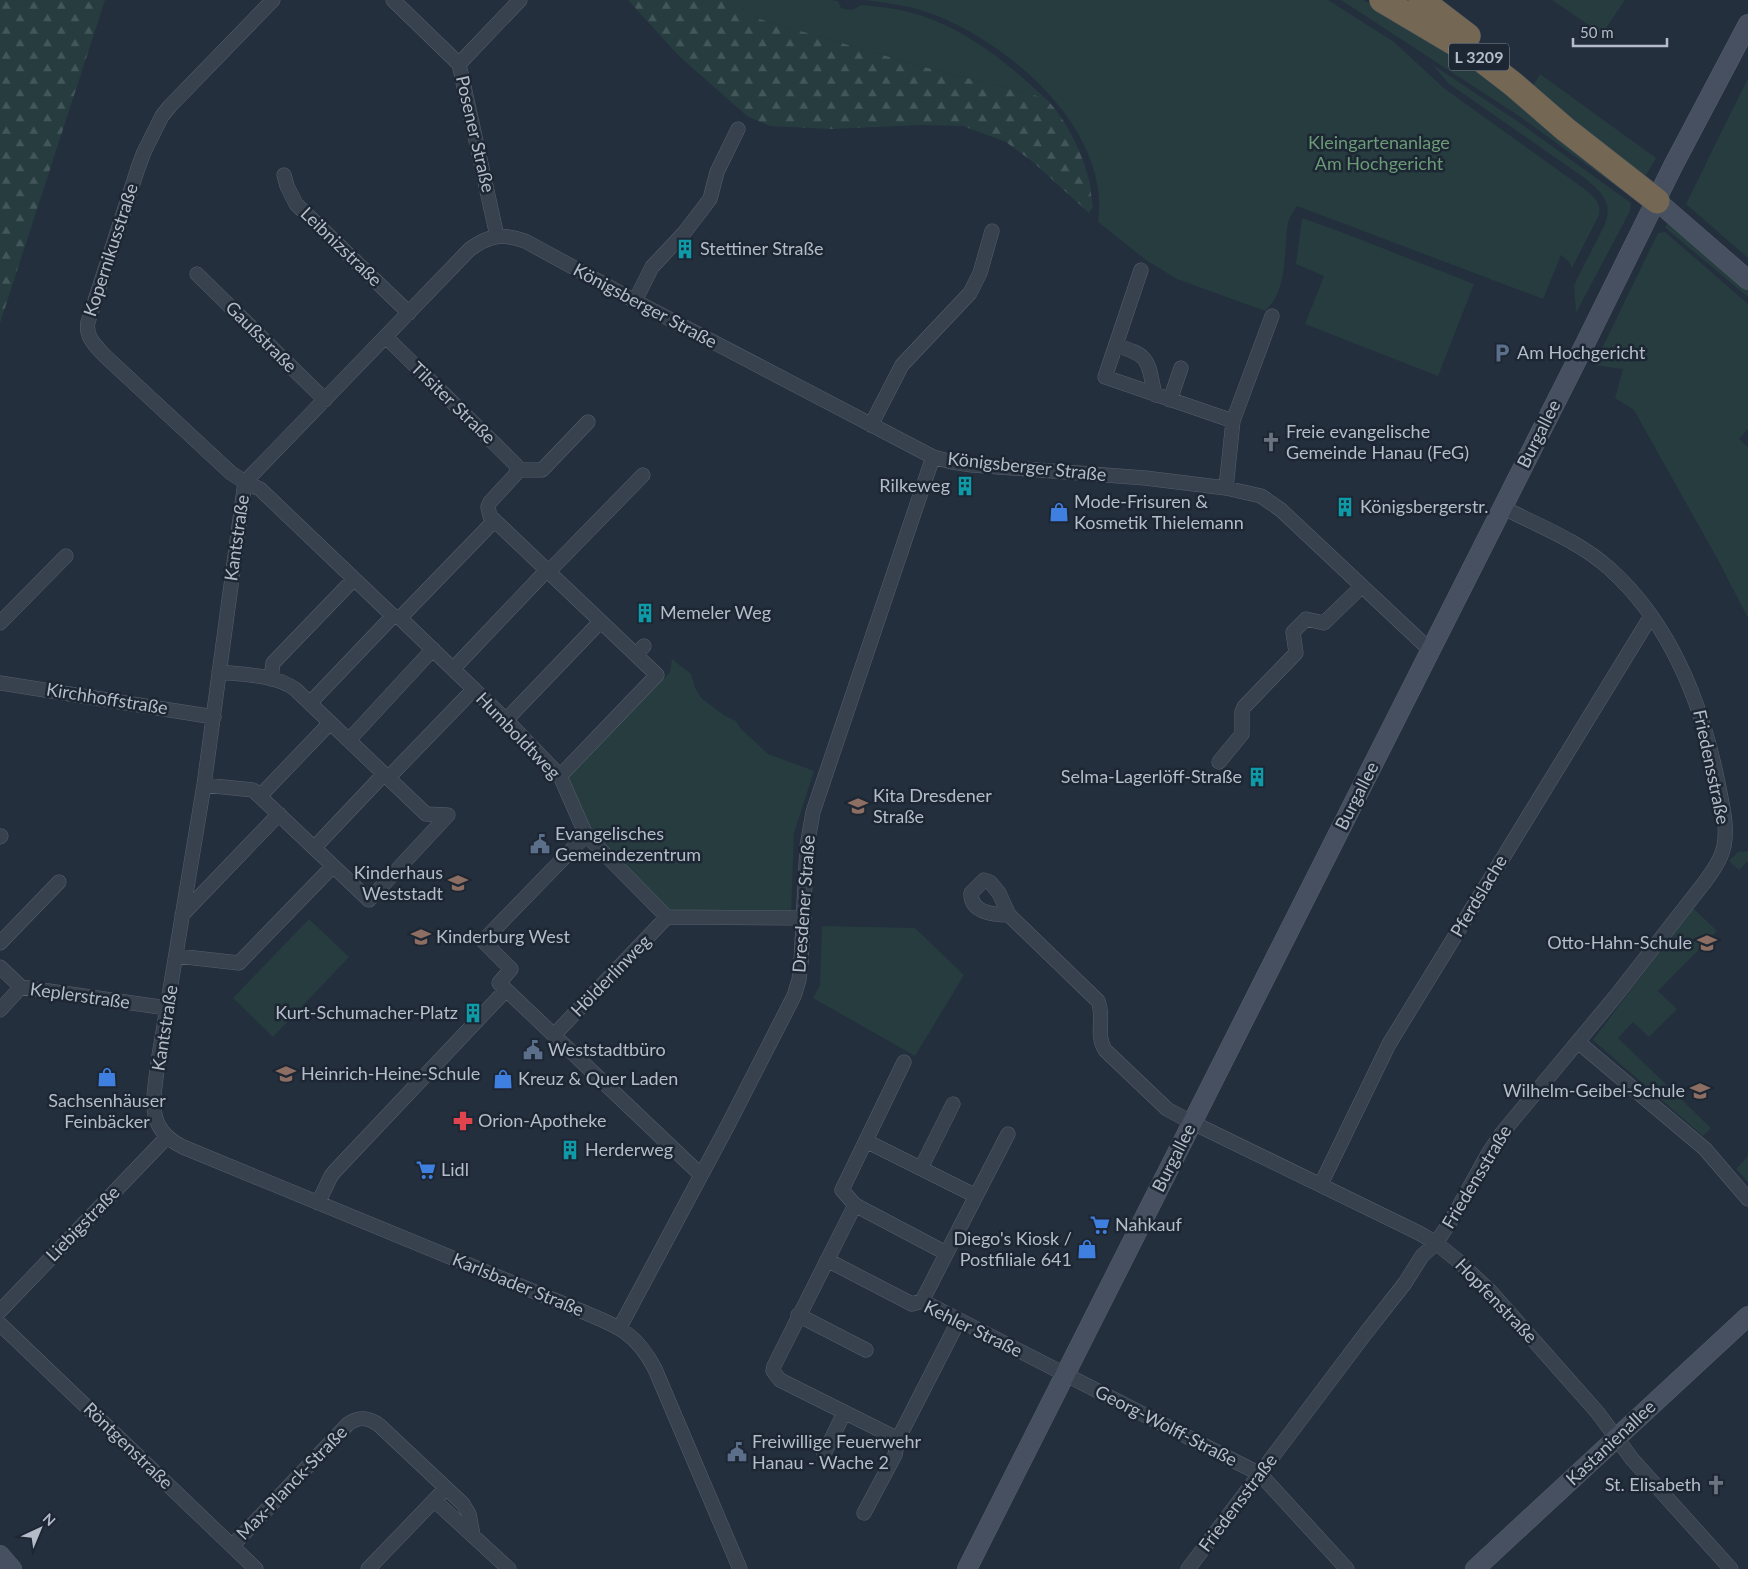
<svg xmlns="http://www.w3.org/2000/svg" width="1748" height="1569" font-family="Lato,sans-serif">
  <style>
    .green { fill: #263c3f }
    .forest { fill: url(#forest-firs) }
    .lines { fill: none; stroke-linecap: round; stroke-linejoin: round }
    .street-casing { stroke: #565f6c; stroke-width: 15 }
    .secondary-casing { stroke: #565f6c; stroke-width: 20 }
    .highway-casing { stroke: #434c59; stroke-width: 26 }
    .street { stroke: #38414e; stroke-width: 14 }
    .secondary { stroke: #465061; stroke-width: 19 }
    .highway { stroke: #746855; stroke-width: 25 }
    .labels { text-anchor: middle; stroke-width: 5; stroke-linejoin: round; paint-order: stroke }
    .shield { fill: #1d2633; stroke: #878f9c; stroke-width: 1 }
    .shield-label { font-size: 16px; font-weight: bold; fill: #b4bcc9 }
    .street-label { font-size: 18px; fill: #b4bcc9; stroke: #1d2633 }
    .park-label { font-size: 18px; fill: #6b9a76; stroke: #1d2633 }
    .poi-label { font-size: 18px; fill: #b4bcc9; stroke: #1d2633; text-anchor: start }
  </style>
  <defs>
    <pattern id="forest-firs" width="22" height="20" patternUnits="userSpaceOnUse" patternTransform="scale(1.25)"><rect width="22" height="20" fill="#263c3f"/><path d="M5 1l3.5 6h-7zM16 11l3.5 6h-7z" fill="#435659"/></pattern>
  </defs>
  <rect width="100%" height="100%" fill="#242f3e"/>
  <path class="green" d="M 731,0 L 830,0 L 838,1 L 841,8 C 849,11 854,10 861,5 C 872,6 884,7 895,9 C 953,19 1003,58 1045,98 L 924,67 L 756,18 Z
    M 864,0 L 1328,0 L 1394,42 L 1445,89 L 1583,188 C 1592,195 1602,202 1599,215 L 1572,268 L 1569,262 L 1561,255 L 1543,299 L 1297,206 C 1294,211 1289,217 1288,223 C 1283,252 1289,289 1265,311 L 1177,279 L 1146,260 L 1098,222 C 1111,130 1011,45 935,15 C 912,6 888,3 864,0 Z
    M 1341,0 L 1363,0 L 1448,45 L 1634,199 L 1522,118 Z
    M 1552,0 L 1625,0 L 1602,34 Z
    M 1433,65 L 1520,123 L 1631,203 L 1630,211 L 1576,313 L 1574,285 L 1605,224 C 1613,202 1602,193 1586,179 L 1448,83 Z
    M 1540,74 L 1656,158 L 1646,175 L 1636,172 L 1571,122 L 1533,86 Z
    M 1748,78 L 1748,258 L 1686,204 Z
    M 1302,218 L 1341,232 L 1474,284 L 1438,376 L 1305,324 L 1324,276 L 1296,264 Z
    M 1668,223 L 1676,227 L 1748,289 L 1748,297 L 1668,230 L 1665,227 Z
    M 1665,232 L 1748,304 L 1748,429 L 1739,439 L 1748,447 L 1748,618 L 1718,560 L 1634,410 L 1615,398 L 1623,369 L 1594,365 L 1658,233 Z
    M 672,659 L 691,674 L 695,688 L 701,698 L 725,716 L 736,721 L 740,728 L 768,754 L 814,771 L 794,833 L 791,916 L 669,911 L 588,830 L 567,777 L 670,672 Z
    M 1748,851 L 1748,861 L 1739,870 L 1729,861 L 1738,852 Z
    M 1693,908 L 1717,931 L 1658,991 L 1677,1009 L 1649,1037 L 1633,1022 L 1618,1038 L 1711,1128 L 1703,1136 L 1593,1040 Z
    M 309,919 L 349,957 L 273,1037 L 233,998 Z
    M 822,926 L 915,928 L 964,975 L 915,1056 L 813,998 L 820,985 Z
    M 1748,1156 L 1748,1182 L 1736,1169 Z"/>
  <path class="forest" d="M 0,0 L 105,0 L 0,323 Z
    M 628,0 L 731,0 L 756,18 L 924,67 L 1045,98 C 1063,114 1082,152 1088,176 C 1091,186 1091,197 1093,207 L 1089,213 L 1033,162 L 1006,142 L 963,126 L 921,125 L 831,129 L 770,126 L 747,116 L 679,56 Z"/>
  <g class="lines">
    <defs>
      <path id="street" d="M 273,0 L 170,106 L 162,116 L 144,152 L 138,168 L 88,322 C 85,337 96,346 105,356 L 231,473 L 245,482 L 260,489 L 393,616 L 400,618 L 506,720 L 560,776 L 586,835 L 667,917 L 804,918
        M 393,0 L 459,64 L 497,236
        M 459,64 L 520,0
        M 284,175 L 287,186 L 296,204 L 409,313
        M 1141,270 L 1105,377 L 1233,421
        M 197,274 L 325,400
        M 635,301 L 652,267 L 684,233 L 710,199 L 717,172 L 738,129
        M 386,337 L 516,465 L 517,470 L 515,475 L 490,502 L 488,507 L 490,516 L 657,675 L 560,776
        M 1116,345 C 1152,357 1147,360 1155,395
        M 1170,400 L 1181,368
        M 871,425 L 902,365 L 970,293 L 980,273 L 992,231
        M 517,470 L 542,470 L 588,422
        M 1226,488 L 1233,421 L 1272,316
        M 400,618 L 494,521
        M 0,623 L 66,556
        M 636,655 L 644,646
        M 453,669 L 546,571 L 554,566 L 643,475
        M 219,672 C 244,675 274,674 295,689 L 426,814 L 448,815
        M 271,679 L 273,663 L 354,579
        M 0,683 L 214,717
        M 310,703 L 393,616
        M 506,720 L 600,622
        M 349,740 L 433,649
        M 1219,762 L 1242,734 L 1242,712 L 1244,707 L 1296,653 L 1293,632 L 1306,619 L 1324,623 L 1362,586
        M 388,778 L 474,689
        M 204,785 L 253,790 L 369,900 L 448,815
        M 260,796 L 330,723
        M 586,835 L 483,941 L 511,969 L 499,983 L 701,1175
        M 0,837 L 1,836
        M 314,848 L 384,774
        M 182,915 L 279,814
        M 1009,915 C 995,915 970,913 971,893 L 984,880 L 990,882 L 999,893 L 1009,915 L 1098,1001 C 1105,1018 1095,1033 1105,1050 L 1167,1109 L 1191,1122 L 1419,1233 L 1436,1243 L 1457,1260 L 1490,1291 L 1598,1413 L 1632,1459 L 1731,1569
        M 0,943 L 59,882
        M 177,956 L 239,963 L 333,866
        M 0,967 L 21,987 L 167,1008
        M 0,1010 L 21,987
        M 554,1035 L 667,917
        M 1578,1042 L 1705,1149 L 1748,1199
        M 904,1062 L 842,1190 L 855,1205 L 774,1366 L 773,1371 L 780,1380 L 898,1439 L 959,1320
        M 866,1141 L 976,1196 L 922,1301
        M 921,1168 L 953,1104
        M 1321,1184 L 1389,1044 L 1651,616
        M 976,1196 L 1008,1134
        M 318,1203 L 331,1176 L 335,1171 L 506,990
        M 855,1205 L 946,1253
        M 827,1260 L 912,1304 L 922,1301 L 1260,1474 L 1347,1569
        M 0,1311 L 166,1138
        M 798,1315 L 866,1350
        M 0,1324 L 256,1569
        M 620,1327 L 728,1125 L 794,996 L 799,980 L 801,962 L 807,846 L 813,812 L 933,457
        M 824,1454 L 844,1413
        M 434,1500 L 509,1569
        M 864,1513 L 895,1455 L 898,1439
        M 232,1546 L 348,1424 C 359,1416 368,1417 379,1425 L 463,1504 L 469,1514 L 473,1535
        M 368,1569 L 446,1488
        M 740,1569 L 655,1369 C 636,1332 617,1326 581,1311 L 183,1147 C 144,1128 154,1099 158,1062 L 204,785 L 245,482 L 470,249 C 490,235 502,233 525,241 L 635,301 L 933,457 L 952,462 L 972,465 L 1145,478 L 1226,488 L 1261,496 L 1281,510 L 1430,650
        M 1188,1569 L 1365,1334 L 1405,1283 L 1422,1256 L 1436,1243 L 1452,1219 L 1488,1154 L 1502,1133 L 1615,997 L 1704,883 C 1712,872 1721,860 1724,846 C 1728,825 1722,804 1718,783 C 1702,704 1671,624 1610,569 C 1579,541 1539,526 1502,507"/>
      <path id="secondary" d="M 1657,201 L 1748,280
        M 0,1555 L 12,1569
        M 967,1569 L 1577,360 L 1673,166 L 1748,24
        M 1475,1569 L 1748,1316"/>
      <path id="highway" d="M 1382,0 L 1478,57 L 1513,84 L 1565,129 L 1657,201
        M 1421,0 L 1468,36"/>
    </defs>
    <use href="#street" class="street-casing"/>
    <use href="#secondary" class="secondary-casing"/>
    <use href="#highway" class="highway-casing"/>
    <use href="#street" class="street"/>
    <use href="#secondary" class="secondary"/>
    <use href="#highway" class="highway"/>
  </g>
  <defs>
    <symbol id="building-bare" viewBox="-9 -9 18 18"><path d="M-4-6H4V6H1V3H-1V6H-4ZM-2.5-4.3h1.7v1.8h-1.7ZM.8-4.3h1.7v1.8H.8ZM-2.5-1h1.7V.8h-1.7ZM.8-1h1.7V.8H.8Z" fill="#0f9aa8" stroke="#1d2633" stroke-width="2.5" paint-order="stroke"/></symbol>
    <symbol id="parking-bare" viewBox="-9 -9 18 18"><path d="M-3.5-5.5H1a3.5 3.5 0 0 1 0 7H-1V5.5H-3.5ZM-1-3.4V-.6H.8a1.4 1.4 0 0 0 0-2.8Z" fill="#5c6f8a" stroke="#1d2633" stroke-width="2.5" paint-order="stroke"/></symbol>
    <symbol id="church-bare" viewBox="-9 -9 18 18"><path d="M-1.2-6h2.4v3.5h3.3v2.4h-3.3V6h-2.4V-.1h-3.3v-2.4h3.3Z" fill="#6b7280" stroke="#1d2633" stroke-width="2.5" paint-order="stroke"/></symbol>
    <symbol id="shop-bare" viewBox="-9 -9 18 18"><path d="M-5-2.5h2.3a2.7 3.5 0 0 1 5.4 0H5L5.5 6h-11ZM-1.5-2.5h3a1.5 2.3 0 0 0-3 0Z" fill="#3f7fe0" stroke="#1d2633" stroke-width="2.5" paint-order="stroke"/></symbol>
    <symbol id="school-bare" viewBox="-9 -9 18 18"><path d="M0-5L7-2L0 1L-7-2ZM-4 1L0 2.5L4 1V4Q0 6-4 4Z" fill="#8d6e63" stroke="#1d2633" stroke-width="2.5" paint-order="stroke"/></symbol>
    <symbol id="civic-bare" viewBox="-9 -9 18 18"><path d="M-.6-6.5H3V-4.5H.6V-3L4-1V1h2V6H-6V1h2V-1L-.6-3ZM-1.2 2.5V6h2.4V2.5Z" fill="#5c6f8a" stroke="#1d2633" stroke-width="2.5" paint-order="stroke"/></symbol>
    <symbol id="pharmacy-bare" viewBox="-9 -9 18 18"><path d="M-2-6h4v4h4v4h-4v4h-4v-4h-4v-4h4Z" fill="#e0444e" stroke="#1d2633" stroke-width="2.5" paint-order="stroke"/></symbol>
    <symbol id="supermarket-bare" viewBox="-9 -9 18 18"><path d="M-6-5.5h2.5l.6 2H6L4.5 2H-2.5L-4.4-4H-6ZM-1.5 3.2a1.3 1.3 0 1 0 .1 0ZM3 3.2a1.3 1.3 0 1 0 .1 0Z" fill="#3f7fe0" stroke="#1d2633" stroke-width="2.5" paint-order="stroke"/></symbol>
  </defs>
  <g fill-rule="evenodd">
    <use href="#building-bare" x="671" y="235" width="28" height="28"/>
    <use href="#parking-bare" x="1488" y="339" width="28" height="28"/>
    <use href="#church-bare" x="1257" y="428" width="28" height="28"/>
    <use href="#building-bare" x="951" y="472" width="28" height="28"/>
    <use href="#building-bare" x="1331" y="493" width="28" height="28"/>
    <use href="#shop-bare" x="1045" y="498" width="28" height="28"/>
    <use href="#building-bare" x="631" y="599" width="28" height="28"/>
    <use href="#building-bare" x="1243" y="763" width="28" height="28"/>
    <use href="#school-bare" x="844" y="792" width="28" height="28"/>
    <use href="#civic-bare" x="526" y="830" width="28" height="28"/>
    <use href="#school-bare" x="444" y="869" width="28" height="28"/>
    <use href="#school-bare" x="407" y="923" width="28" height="28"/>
    <use href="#school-bare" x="1693" y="929" width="28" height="28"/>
    <use href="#building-bare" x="459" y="999" width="28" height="28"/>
    <use href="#civic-bare" x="519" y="1036" width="28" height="28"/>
    <use href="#school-bare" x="272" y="1060" width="28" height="28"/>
    <use href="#shop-bare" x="93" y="1063" width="28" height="28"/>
    <use href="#shop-bare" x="489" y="1065" width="28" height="28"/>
    <use href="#school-bare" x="1686" y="1077" width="28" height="28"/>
    <use href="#pharmacy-bare" x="449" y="1107" width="28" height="28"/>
    <use href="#building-bare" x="556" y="1136" width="28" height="28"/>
    <use href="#supermarket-bare" x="412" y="1156" width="28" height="28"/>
    <use href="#supermarket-bare" x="1086" y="1211" width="28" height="28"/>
    <use href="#shop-bare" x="1073" y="1235" width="28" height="28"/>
    <use href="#civic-bare" x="723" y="1438" width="28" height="28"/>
    <use href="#church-bare" x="1702" y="1471" width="28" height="28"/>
  </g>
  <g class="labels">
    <rect class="shield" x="1449" y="43.5" width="60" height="27" rx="4"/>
    <g class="shield-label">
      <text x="1479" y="63">L 3209</text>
    </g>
    <g class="street-label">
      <text transform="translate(475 134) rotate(77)" y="6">Posener Straße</text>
      <text transform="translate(341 247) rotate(44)" y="6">Leibnizstraße</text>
      <text transform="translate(111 250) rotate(-72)" y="6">Kopernikusstraße</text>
      <text transform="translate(645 306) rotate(28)" y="6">Königsberger Straße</text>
      <text transform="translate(261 337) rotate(45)" y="6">Gaußstraße</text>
      <text transform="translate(453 403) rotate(44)" y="6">Tilsiter Straße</text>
      <text transform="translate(1539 434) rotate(-63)" y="6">Burgallee</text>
      <text transform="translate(1027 467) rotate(6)" y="6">Königsberger Straße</text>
      <text transform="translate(237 538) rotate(-82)" y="6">Kantstraße</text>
      <text transform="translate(107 699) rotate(9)" y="6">Kirchhoffstraße</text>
      <text transform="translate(518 736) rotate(46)" y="6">Humboldtweg</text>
      <text transform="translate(1711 767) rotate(78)" y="6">Friedensstraße</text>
      <text transform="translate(1357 796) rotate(-63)" y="6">Burgallee</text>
      <text transform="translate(1479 896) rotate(-59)" y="6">Pferdslache</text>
      <text transform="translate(804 904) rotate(-86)" y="6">Dresdener Straße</text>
      <text transform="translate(611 976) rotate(-46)" y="6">Hölderlinweg</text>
      <text transform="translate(80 996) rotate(8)" y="6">Keplerstraße</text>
      <text transform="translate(165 1028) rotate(-81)" y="6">Kantstraße</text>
      <text transform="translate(1174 1158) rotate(-63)" y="6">Burgallee</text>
      <text transform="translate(1477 1177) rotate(-59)" y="6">Friedensstraße</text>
      <text transform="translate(83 1224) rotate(-46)" y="6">Liebigstraße</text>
      <text transform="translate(518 1285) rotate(22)" y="6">Karlsbader Straße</text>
      <text transform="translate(1496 1301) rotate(46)" y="6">Hopfenstraße</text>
      <text transform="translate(973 1329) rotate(26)" y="6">Kehler Straße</text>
      <text transform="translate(1166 1426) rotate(27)" y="6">Georg-Wolff-Straße</text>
      <text transform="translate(1611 1443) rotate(-43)" y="6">Kastanienallee</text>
      <text transform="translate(128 1446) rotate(44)" y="6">Röntgenstraße</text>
      <text transform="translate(292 1483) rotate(-46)" y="6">Max-Planck-Straße</text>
      <text transform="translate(1238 1503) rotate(-53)" y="6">Friedensstraße</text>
    </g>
    <g class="park-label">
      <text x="1379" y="149">Kleingartenanlage<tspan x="1379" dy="21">Am Hochgericht</tspan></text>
    </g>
    <g class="poi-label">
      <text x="700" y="255">Stettiner Straße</text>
      <text x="1517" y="359">Am Hochgericht</text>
      <text x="1286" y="438">Freie evangelische<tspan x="1286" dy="21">Gemeinde Hanau (FeG)</tspan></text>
      <text x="950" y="492" text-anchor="end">Rilkeweg</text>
      <text x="1074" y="508">Mode-Frisuren &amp;<tspan x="1074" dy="21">Kosmetik Thielemann</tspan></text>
      <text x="1360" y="513">Königsbergerstr.</text>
      <text x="660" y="619">Memeler Weg</text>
      <text x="1242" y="783" text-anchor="end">Selma-Lagerlöff-Straße</text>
      <text x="873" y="802">Kita Dresdener<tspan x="873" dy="21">Straße</tspan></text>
      <text x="555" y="840">Evangelisches<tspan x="555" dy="21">Gemeindezentrum</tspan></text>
      <text x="443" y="879" text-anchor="end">Kinderhaus<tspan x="443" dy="21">Weststadt</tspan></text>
      <text x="436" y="943">Kinderburg West</text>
      <text x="1692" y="949" text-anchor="end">Otto-Hahn-Schule</text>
      <text x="458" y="1019" text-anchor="end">Kurt-Schumacher-Platz</text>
      <text x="548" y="1056">Weststadtbüro</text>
      <text x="301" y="1080">Heinrich-Heine-Schule</text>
      <text x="518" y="1085">Kreuz &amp; Quer Laden</text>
      <text x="1685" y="1097" text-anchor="end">Wilhelm-Geibel-Schule</text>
      <text x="107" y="1107" text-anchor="middle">Sachsenhäuser<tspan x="107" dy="21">Feinbäcker</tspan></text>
      <text x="478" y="1127">Orion-Apotheke</text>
      <text x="585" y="1156">Herderweg</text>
      <text x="441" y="1176">Lidl</text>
      <text x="1115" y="1231">Nahkauf</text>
      <text x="1072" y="1245" text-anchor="end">Diego's Kiosk /<tspan x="1072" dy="21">Postfiliale 641</tspan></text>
      <text x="752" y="1448">Freiwillige Feuerwehr<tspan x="752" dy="21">Hanau - Wache 2</tspan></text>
      <text x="1701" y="1491" text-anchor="end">St. Elisabeth</text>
    </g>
  </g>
  <g transform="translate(40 1529) rotate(44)" stroke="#1d2633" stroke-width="4" paint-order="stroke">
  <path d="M0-4L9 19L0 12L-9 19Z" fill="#b4bcc9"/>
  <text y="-8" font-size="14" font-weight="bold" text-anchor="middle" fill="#b4bcc9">N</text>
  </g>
  <path d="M1573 38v8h94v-8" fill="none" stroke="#b4bcc9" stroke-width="2.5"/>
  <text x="1580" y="38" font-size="15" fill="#b4bcc9" stroke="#1d2633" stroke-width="4" paint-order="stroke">50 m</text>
</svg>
